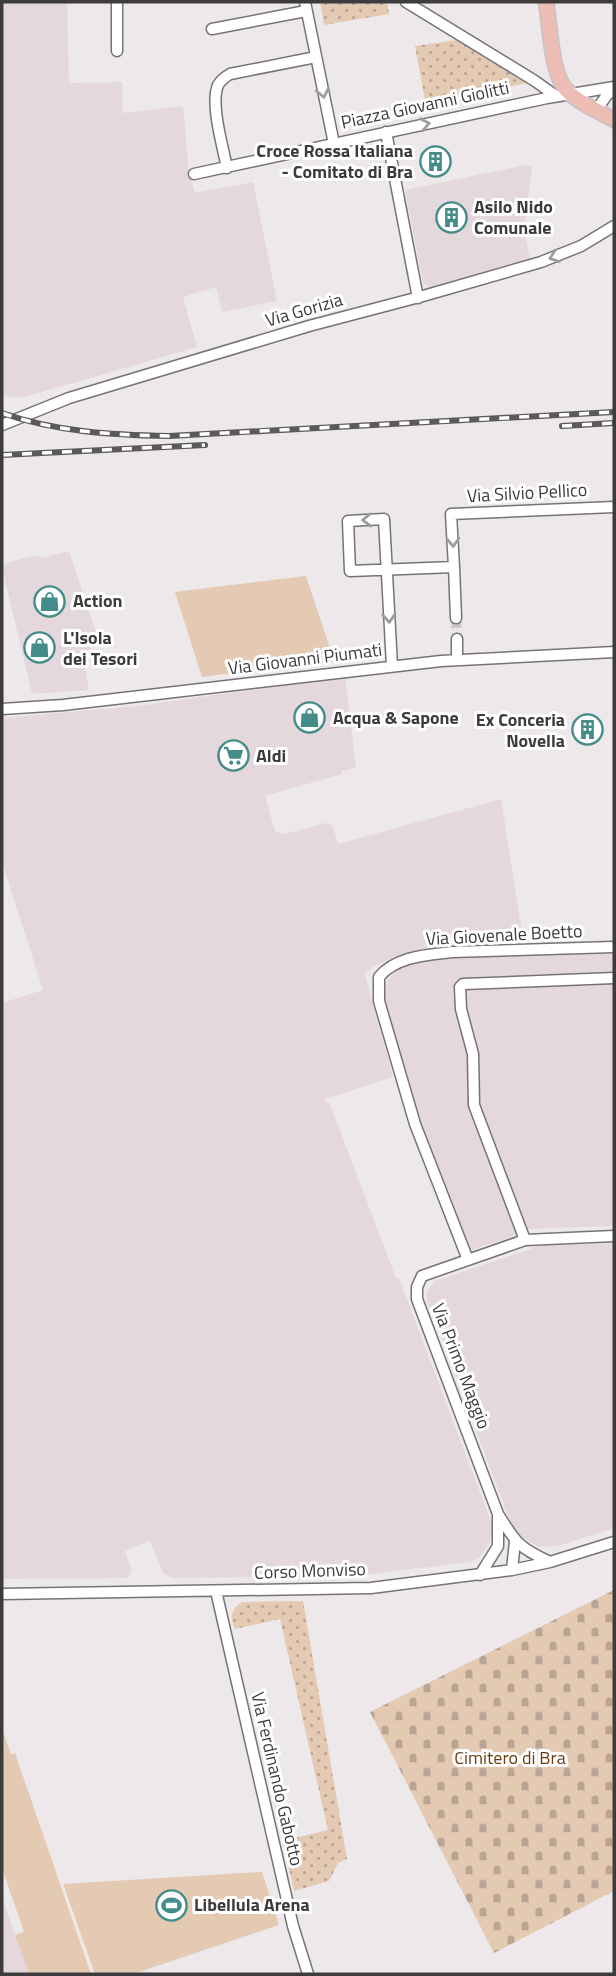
<svg xmlns="http://www.w3.org/2000/svg" width="616" height="1976" font-family="'Titillium Web',sans-serif">
  <style>
    .built { fill: #e5d8dc }
    .grass { fill: url(#grass-dots) }
    .cemetery { fill: url(#cemetery-stones) }
    .park { fill: #e4c9b3 }
    .lines { fill: none; stroke-linecap: round; stroke-linejoin: round }
    .minor-tunnel { stroke: #cac5c7; stroke-width: 10; stroke-dasharray: 10 5; stroke-linecap: butt }
    .minor-casing { stroke: #777374; stroke-width: 13 }
    .major-casing { stroke: #c5c4c4; stroke-width: 17 }
    .minor { stroke: #fff; stroke-width: 10 }
    .major { stroke: #ecbcb5; stroke-width: 14 }
    .rail-casing { stroke: #5c5959; stroke-width: 6 }
    .rail { stroke: #fff; stroke-width: 3.5; stroke-dasharray: 10; stroke-linecap: butt }
    .oneway { stroke: #9e9d9d }
    .labels { text-anchor: middle; stroke-width: 6; stroke-linejoin: round; paint-order: stroke }
    .street-label { font-size: 18px; fill: #3d3b3b; stroke: #fff }
    .poi-label { font-size: 18px; font-weight: bold; fill: #3d3b3b; stroke: #fff; text-anchor: start }
    .park-label { font-size: 18px; fill: #693d11; stroke: #fff }
  </style>
  <defs>
    <pattern id="grass-dots" width="8" height="8" patternUnits="userSpaceOnUse" patternTransform="scale(1.75)"><rect width="8" height="8" fill="#e4c9b3"/><path d="M2 2h.1M6 6h.1" fill="none" stroke="#baa493" stroke-width="1.8" stroke-linecap="round"/></pattern>
    <pattern id="cemetery-stones" width="16" height="16" patternUnits="userSpaceOnUse" patternTransform="scale(1.75)"><rect width="16" height="16" fill="#e4c9b3"/><path d="M2 7V4a2 2 0 0 1 4 0v3zM10 15v-3a2 2 0 0 1 4 0v3z" fill="#baa493"/></pattern>
  </defs>
  <rect width="100%" height="100%" fill="#ede8ea"/>
  <path class="built" d="M 2,2 L 67,2 L 69,83 L 122,82 L 123,113 L 183,106 L 189,173 L 195,193 L 253,182 L 277,301 L 222,312 L 216,287 L 183,297 L 197,347 L 21,398 L 2,396 Z
    M 525,165 L 532,167 L 524,229 L 530,259 L 431,289 L 423,283 L 405,190 Z
    M 69,551 L 96,632 L 85,670 L 89,690 L 32,694 L 2,567 L 9,562 L 39,555 L 41,558 Z
    M 345,676 L 356,768 L 342,771 L 342,774 L 265,796 L 275,831 L 284,834 L 326,823 L 333,826 L 338,844 L 501,799 L 524,946 L 449,947 L 427,950 L 398,956 L 371,967 L 371,970 L 364,972 L 393,1077 L 325,1099 L 326,1103 L 329,1102 L 396,1278 L 399,1278 L 493,1527 L 491,1541 L 480,1557 L 470,1562 L 354,1576 L 172,1578 L 163,1573 L 150,1541 L 125,1551 L 132,1571 L 128,1578 L 2,1579 L 2,1003 L 43,990 L 2,862 L 2,718 L 138,706 Z
    M 614,950 L 614,1226 L 527,1229 L 514,1236 L 469,1251 L 418,1121 L 385,1002 L 387,981 L 398,969 L 449,956 Z
    M 614,1243 L 614,1528 L 558,1546 L 539,1547 L 524,1539 L 511,1524 L 427,1300 L 427,1291 L 435,1281 L 539,1246 Z
    M 2,1896 L 15,1935 L 29,1974 L 2,1974 Z"/>
  <path class="grass" d="M 320,2 L 387,2 L 389,14 L 324,25 Z
    M 457,40 L 526,83 L 455,99 L 454,94 L 425,100 L 415,46 Z
    M 303,1601 L 347,1859 L 338,1863 L 329,1881 L 294,1891 L 283,1841 L 328,1830 L 280,1619 L 235,1629 C 229,1616 231,1610 242,1602 Z"/>
  <path class="cemetery" d="M 614,1590 L 614,1891 L 494,1953 L 370,1712 Z"/>
  <path class="park" d="M 306,576 L 334,660 L 202,677 L 175,592 Z
    M 2,1729 L 11,1754 L 15,1753 L 91,1974 L 29,1974 L 15,1935 L 24,1932 L 2,1868 Z
    M 262,1872 L 279,1925 L 133,1974 L 95,1974 L 63,1884 Z"/>
  <g class="lines">
    <path class="minor-tunnel" d="M 456,618 L 457,639"/>
    <defs>
      <path id="minor" d="M 117,2 L 117,51
        M 305,2 L 334,144
        M 406,2 L 535,81 L 556,96
        M 212,29 L 306,11
        M 597,109 L 607,95 L 614,90
        M 386,132 L 418,298
        M 227,168 C 223,147 210,104 218,85 C 221,80 225,77 230,74 L 316,57
        M 194,174 L 547,98 L 614,87
        M 2,425 L 69,398 L 309,326 L 423,296 L 541,262 L 581,246 L 614,226
        M 454,567 L 456,618
        M 457,639 L 457,660
        M 392,666 L 384,519 L 348,521 L 350,571 L 454,567 L 451,514 L 614,507
        M 2,709 L 63,705 L 441,661 L 614,652
        M 525,1240 L 474,1105 L 473,1054 L 461,1009 L 460,987 L 463,984 L 614,978
        M 468,1260 L 415,1124 L 379,1001 L 379,977 C 396,956 428,955 452,952 L 614,947
        M 550,1562 C 519,1548 516,1543 498,1514 L 417,1299 L 417,1287 L 422,1276 L 525,1240 L 614,1236
        M 512,1570 L 515,1541
        M 480,1575 L 498,1546 L 498,1516
        M 216,1591 L 293,1926 L 308,1974
        M 2,1594 L 371,1588 L 512,1570 L 550,1562 L 614,1542"/>
      <path id="major" d="M 546,2 C 550,25 551,69 564,87 C 575,102 599,111 614,120"/>
    </defs>
    <use href="#minor" class="minor-casing"/>
    <use href="#major" class="major-casing"/>
    <use href="#minor" class="minor"/>
    <use href="#major" class="major"/>
    <defs>
      <path id="rail" d="M 2,413 C 56,432 113,435 169,436 L 614,412
        M 562,426 L 614,423
        M 2,455 L 205,445"/>
    </defs>
    <use href="#rail" class="rail-casing"/>
    <use href="#rail" class="rail"/>
  </g>
  <defs><path id="oneway-chevron" d="M-2-3.5L2.5 0L-2 3.5" fill="none" stroke-width="1.6" stroke-linecap="round" stroke-linejoin="round" transform="scale(1.75)"/></defs>
  <g class="oneway">
    <use href="#oneway-chevron" transform="translate(323 93) rotate(79)"/>
    <use href="#oneway-chevron" transform="translate(425 124) rotate(-11)"/>
    <use href="#oneway-chevron" transform="translate(554 257) rotate(160)"/>
    <use href="#oneway-chevron" transform="translate(367 520) rotate(178)"/>
    <use href="#oneway-chevron" transform="translate(453 542) rotate(88)"/>
    <use href="#oneway-chevron" transform="translate(389 618) rotate(87)"/>
  </g>
  <defs>
    <symbol id="building-ring" viewBox="-11 -11 22 22"><circle r="9.5" fill="#fff" stroke="#448c89" stroke-width="1.5"/><path d="M-4-6H4V6H1V3H-1V6H-4ZM-2.5-4.3h1.7v1.8h-1.7ZM.8-4.3h1.7v1.8H.8ZM-2.5-1h1.7V.8h-1.7ZM.8-1h1.7V.8H.8Z" fill="#448c89"/></symbol>
    <symbol id="shop-ring" viewBox="-11 -11 22 22"><circle r="9.5" fill="#fff" stroke="#448c89" stroke-width="1.5"/><path d="M-5-2.5h2.3a2.7 3.5 0 0 1 5.4 0H5L5.5 6h-11ZM-1.5-2.5h3a1.5 2.3 0 0 0-3 0Z" fill="#448c89"/></symbol>
    <symbol id="supermarket-ring" viewBox="-11 -11 22 22"><circle r="9.5" fill="#fff" stroke="#448c89" stroke-width="1.5"/><path d="M-6-5.5h2.5l.6 2H6L4.5 2H-2.5L-4.4-4H-6ZM-1.5 3.2a1.3 1.3 0 1 0 .1 0ZM3 3.2a1.3 1.3 0 1 0 .1 0Z" fill="#448c89"/></symbol>
    <symbol id="stadium-ring" viewBox="-11 -11 22 22"><circle r="9.5" fill="#fff" stroke="#448c89" stroke-width="1.5"/><path d="M0-5a6.5 5 0 1 0 0 10a6.5 5 0 1 0 0-10ZM-3.5-1.8h7v3.6h-7Z" fill="#448c89"/></symbol>
  </defs>
  <g fill-rule="evenodd">
    <use href="#building-ring" x="418" y="144" width="35" height="35"/>
    <use href="#building-ring" x="434" y="200" width="35" height="35"/>
    <use href="#shop-ring" x="32" y="584" width="35" height="35"/>
    <use href="#shop-ring" x="22" y="630" width="35" height="35"/>
    <use href="#shop-ring" x="292" y="700" width="35" height="35"/>
    <use href="#building-ring" x="570" y="712" width="35" height="35"/>
    <use href="#supermarket-ring" x="216" y="738" width="35" height="35"/>
    <use href="#stadium-ring" x="154" y="1888" width="35" height="35"/>
  </g>
  <g class="labels">
    <g class="street-label">
      <text transform="translate(425 105) rotate(-12)" y="6">Piazza Giovanni Giolitti</text>
      <text transform="translate(304 310) rotate(-16)" y="6">Via Gorizia</text>
      <text transform="translate(527 493) rotate(-3)" y="6">Via Silvio Pellico</text>
      <text transform="translate(305 659) rotate(-7)" y="6">Via Giovanni Piumati</text>
      <text transform="translate(504 935) rotate(-3)" y="6">Via Giovenale Boetto</text>
      <text transform="translate(461 1366) rotate(69)" y="6">Via Primo Maggio</text>
      <text transform="translate(310 1571) rotate(-2)" y="6">Corso Monviso</text>
      <text transform="translate(277 1779) rotate(77)" y="6">Via Ferdinando Gabotto</text>
    </g>
    <g class="poi-label">
      <text x="413" y="157" text-anchor="end">Croce Rossa Italiana<tspan x="413" dy="21">- Comitato di Bra</tspan></text>
      <text x="474" y="213">Asilo Nido<tspan x="474" dy="21">Comunale</tspan></text>
      <text x="73" y="607">Action</text>
      <text x="63" y="644">L'Isola<tspan x="63" dy="21">dei Tesori</tspan></text>
      <text x="333" y="724">Acqua &amp; Sapone</text>
      <text x="565" y="726" text-anchor="end">Ex Conceria<tspan x="565" dy="21">Novella</tspan></text>
      <text x="256" y="762">Aldi</text>
      <text x="194" y="1911">Libellula Arena</text>
    </g>
    <g class="park-label">
      <text x="510" y="1764">Cimitero di Bra</text>
    </g>
  </g>
  <rect width="616" height="1976" fill="none" stroke="#3d3b3b" stroke-width="7"/>
</svg>
